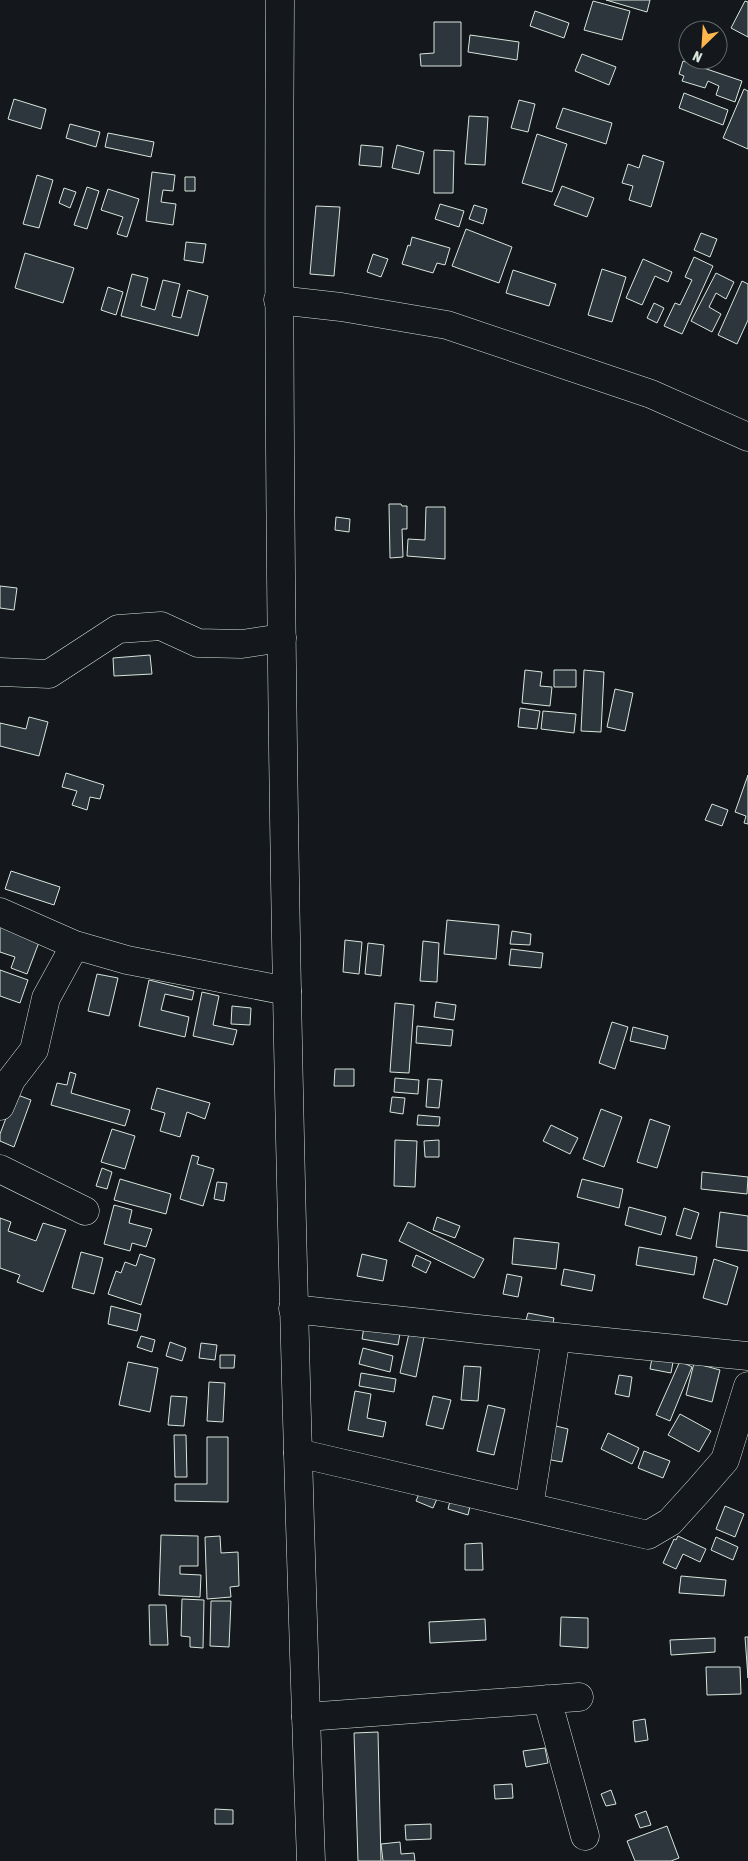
<svg xmlns="http://www.w3.org/2000/svg" width="748" height="1861" font-family="'Asap Condensed',sans-serif">
  <style>
    .building { fill: #2c363c; stroke: #d8e6dc }
    .lines { fill: none; stroke-linecap: round; stroke-linejoin: round }
    .minor-casing { stroke: #d8e6dc; stroke-width: 29 }
    .secondary-casing { stroke: #d8e6dc; stroke-width: 29 }
    .minor { stroke: #14181c; stroke-width: 28 }
    .secondary { stroke: #14181c; stroke-width: 28 }
  </style>
  <rect width="100%" height="100%" fill="#14181c"/>
  <path class="building" d="M 606,0 L 650,0 L 647,12 Z
    M 593,1 L 630,11 L 622,40 L 584,30 Z
    M 745,1 L 748,2 L 748,37 L 731,28 Z
    M 535,11 L 569,23 L 564,38 L 530,26 Z
    M 434,22 L 461,22 L 461,66 L 421,66 L 420,54 L 434,53 Z
    M 470,35 L 519,42 L 517,60 L 468,52 Z
    M 582,54 L 616,67 L 609,85 L 575,71 Z
    M 693,60 L 715,60 L 713,66 Z
    M 683,61 L 742,81 L 735,102 L 716,95 L 719,86 L 708,81 L 705,88 L 682,81 L 684,76 L 679,74 Z
    M 744,89 L 748,91 L 748,149 L 723,138 Z
    M 684,93 L 728,110 L 723,125 L 679,108 Z
    M 14,99 L 46,109 L 41,129 L 8,119 Z
    M 519,100 L 535,104 L 528,132 L 511,128 Z
    M 563,108 L 612,123 L 606,144 L 556,128 Z
    M 469,116 L 488,117 L 485,165 L 465,164 Z
    M 70,124 L 100,132 L 96,147 L 66,138 Z
    M 108,133 L 154,142 L 151,157 L 105,147 Z
    M 537,134 L 567,144 L 552,192 L 522,183 Z
    M 361,145 L 383,147 L 381,167 L 359,165 Z
    M 397,145 L 424,152 L 419,174 L 392,168 Z
    M 434,150 L 454,151 L 453,193 L 434,193 Z
    M 643,155 L 664,162 L 651,207 L 629,200 L 633,186 L 622,183 L 628,164 L 639,168 Z
    M 152,172 L 175,175 L 173,191 L 163,190 L 161,202 L 176,204 L 173,225 L 146,221 Z
    M 37,175 L 53,180 L 39,228 L 23,224 Z
    M 185,177 L 195,177 L 195,191 L 185,191 Z
    M 562,186 L 594,198 L 587,217 L 554,205 Z
    M 87,187 L 99,191 L 87,229 L 74,225 Z
    M 64,188 L 76,192 L 70,208 L 59,203 Z
    M 108,189 L 139,199 L 127,237 L 117,234 L 123,217 L 101,210 Z
    M 440,204 L 464,211 L 459,227 L 435,219 Z
    M 474,205 L 487,209 L 483,224 L 469,219 Z
    M 316,206 L 340,207 L 334,276 L 310,274 Z
    M 466,229 L 512,247 L 499,283 L 452,266 Z
    M 701,233 L 717,239 L 710,257 L 694,250 Z
    M 412,237 L 450,248 L 445,265 L 437,263 L 433,273 L 402,264 L 408,245 L 410,246 Z
    M 186,242 L 206,244 L 203,263 L 184,260 Z
    M 25,253 L 74,268 L 63,303 L 15,288 Z
    M 373,254 L 388,259 L 381,277 L 367,272 Z
    M 694,257 L 713,266 L 682,334 L 664,326 L 675,303 L 680,305 L 692,280 L 685,277 Z
    M 643,259 L 672,272 L 668,282 L 655,276 L 642,305 L 626,298 Z
    M 602,269 L 626,277 L 612,322 L 588,315 Z
    M 513,270 L 556,284 L 549,306 L 506,293 Z
    M 716,273 L 734,282 L 726,299 L 716,293 L 709,307 L 721,314 L 712,332 L 691,321 Z
    M 132,274 L 148,278 L 141,306 L 155,310 L 163,280 L 180,284 L 172,316 L 181,318 L 188,290 L 208,296 L 198,336 L 121,316 Z
    M 742,281 L 748,284 L 748,320 L 737,344 L 718,335 Z
    M 108,287 L 123,292 L 116,315 L 101,310 Z
    M 654,303 L 664,308 L 657,323 L 647,318 Z
    M 389,504 L 401,504 L 402,506 L 407,506 L 407,529 L 402,529 L 403,557 L 390,558 Z
    M 426,507 L 445,507 L 445,559 L 407,556 L 408,539 L 425,540 Z
    M 336,517 L 350,519 L 349,532 L 335,530 Z
    M 0,586 L 17,588 L 14,610 L 0,608 Z
    M 150,655 L 152,674 L 114,676 L 113,658 Z
    M 525,670 L 542,672 L 540,686 L 552,687 L 550,706 L 522,703 Z
    M 554,670 L 576,670 L 576,687 L 554,687 Z
    M 584,670 L 604,672 L 601,732 L 581,731 Z
    M 615,689 L 633,693 L 625,731 L 607,727 Z
    M 520,708 L 540,711 L 537,729 L 518,727 Z
    M 543,711 L 576,714 L 574,733 L 541,729 Z
    M 29,717 L 48,722 L 39,756 L 0,746 L 0,723 L 26,729 Z
    M 66,773 L 104,785 L 100,799 L 90,797 L 87,810 L 72,805 L 77,791 L 62,787 Z
    M 748,775 L 748,824 L 744,823 L 746,816 L 735,812 Z
    M 712,804 L 728,810 L 722,826 L 705,820 Z
    M 11,871 L 60,887 L 54,905 L 5,889 Z
    M 447,920 L 499,925 L 496,959 L 444,954 Z
    M 0,922 L 41,937 L 27,974 L 11,968 L 15,957 L 0,952 Z
    M 512,931 L 531,934 L 530,945 L 510,944 Z
    M 345,940 L 362,942 L 359,974 L 343,972 Z
    M 423,941 L 439,943 L 437,982 L 420,981 Z
    M 368,943 L 384,945 L 381,976 L 365,974 Z
    M 511,949 L 543,953 L 541,968 L 509,965 Z
    M 0,970 L 28,980 L 20,1003 L 0,996 Z
    M 97,974 L 118,978 L 109,1016 L 88,1011 Z
    M 149,980 L 194,991 L 192,1000 L 165,994 L 161,1010 L 189,1017 L 185,1037 L 139,1026 Z
    M 202,992 L 219,996 L 213,1025 L 237,1030 L 233,1045 L 193,1036 Z
    M 436,1002 L 456,1005 L 454,1020 L 434,1017 Z
    M 395,1003 L 414,1005 L 409,1073 L 390,1072 Z
    M 232,1006 L 251,1008 L 250,1025 L 231,1024 Z
    M 612,1022 L 628,1027 L 615,1069 L 599,1063 Z
    M 417,1026 L 453,1030 L 451,1046 L 416,1043 Z
    M 633,1027 L 668,1036 L 665,1049 L 630,1041 Z
    M 335,1069 L 354,1069 L 354,1086 L 334,1086 Z
    M 70,1072 L 76,1074 L 71,1093 L 130,1110 L 125,1126 L 51,1105 L 57,1083 L 67,1085 Z
    M 395,1078 L 419,1080 L 418,1094 L 394,1092 Z
    M 428,1079 L 442,1080 L 439,1108 L 426,1107 Z
    M 157,1088 L 210,1103 L 205,1119 L 187,1112 L 180,1137 L 160,1131 L 165,1113 L 151,1109 Z
    M 15,1094 L 31,1100 L 14,1147 L 0,1141 L 0,1134 Z
    M 392,1097 L 405,1098 L 403,1114 L 390,1112 Z
    M 601,1109 L 622,1117 L 604,1167 L 583,1159 Z
    M 418,1115 L 440,1117 L 439,1126 L 417,1125 Z
    M 650,1119 L 670,1126 L 657,1168 L 637,1162 Z
    M 551,1125 L 578,1138 L 570,1154 L 543,1141 Z
    M 112,1129 L 135,1136 L 125,1169 L 101,1162 Z
    M 395,1140 L 417,1141 L 415,1187 L 394,1186 Z
    M 439,1140 L 439,1157 L 425,1157 L 424,1141 Z
    M 192,1155 L 199,1157 L 197,1164 L 214,1169 L 203,1206 L 180,1199 Z
    M 102,1168 L 112,1172 L 107,1189 L 96,1186 Z
    M 702,1172 L 748,1177 L 747,1194 L 701,1189 Z
    M 120,1179 L 171,1194 L 166,1214 L 114,1200 Z
    M 582,1179 L 623,1189 L 619,1208 L 577,1197 Z
    M 217,1182 L 227,1183 L 224,1201 L 214,1199 Z
    M 114,1205 L 132,1210 L 129,1223 L 152,1229 L 146,1247 L 132,1243 L 130,1251 L 104,1244 Z
    M 629,1207 L 666,1217 L 661,1235 L 625,1225 Z
    M 684,1208 L 699,1213 L 691,1239 L 676,1235 Z
    M 720,1212 L 748,1216 L 748,1251 L 716,1247 Z
    M 437,1217 L 460,1226 L 455,1238 L 433,1230 Z
    M 0,1218 L 11,1222 L 8,1231 L 36,1241 L 43,1223 L 66,1230 L 43,1292 L 17,1282 L 20,1275 L 0,1268 Z
    M 408,1222 L 484,1259 L 474,1278 L 399,1241 Z
    M 514,1238 L 559,1243 L 556,1269 L 512,1264 Z
    M 639,1247 L 697,1257 L 694,1275 L 636,1265 Z
    M 81,1252 L 103,1258 L 94,1294 L 72,1288 Z
    M 140,1254 L 155,1259 L 141,1305 L 108,1294 L 116,1271 L 121,1273 L 125,1262 L 136,1266 Z
    M 362,1254 L 387,1260 L 383,1281 L 357,1276 Z
    M 416,1255 L 431,1262 L 426,1273 L 412,1266 Z
    M 714,1259 L 738,1267 L 727,1305 L 703,1298 Z
    M 564,1269 L 595,1275 L 592,1291 L 561,1285 Z
    M 507,1274 L 522,1277 L 518,1297 L 503,1294 Z
    M 111,1306 L 141,1314 L 137,1331 L 108,1324 Z
    M 528,1313 L 554,1318 L 552,1329 L 525,1324 Z
    M 365,1321 L 401,1328 L 398,1345 L 362,1339 Z
    M 410,1329 L 425,1332 L 416,1377 L 400,1373 Z
    M 141,1336 L 155,1340 L 152,1352 L 137,1347 Z
    M 170,1342 L 186,1348 L 182,1361 L 166,1356 Z
    M 201,1343 L 217,1345 L 215,1360 L 199,1358 Z
    M 363,1348 L 393,1356 L 390,1372 L 359,1364 Z
    M 220,1355 L 235,1355 L 234,1368 L 220,1368 Z
    M 652,1358 L 673,1362 L 671,1373 L 650,1369 Z
    M 680,1361 L 692,1367 L 670,1421 L 656,1415 Z
    M 128,1362 L 158,1368 L 150,1412 L 119,1405 Z
    M 694,1363 L 720,1370 L 712,1402 L 686,1395 Z
    M 464,1366 L 481,1367 L 478,1401 L 461,1400 Z
    M 361,1373 L 396,1379 L 394,1392 L 359,1386 Z
    M 619,1375 L 632,1377 L 629,1397 L 615,1394 Z
    M 209,1382 L 225,1383 L 223,1422 L 207,1421 Z
    M 355,1391 L 371,1394 L 367,1418 L 386,1422 L 383,1437 L 348,1430 Z
    M 171,1396 L 187,1397 L 184,1426 L 168,1425 Z
    M 433,1396 L 451,1400 L 443,1429 L 426,1425 Z
    M 488,1405 L 505,1409 L 494,1455 L 477,1451 Z
    M 680,1414 L 711,1431 L 699,1452 L 668,1435 Z
    M 552,1425 L 568,1429 L 562,1462 L 546,1459 Z
    M 608,1433 L 639,1448 L 632,1464 L 601,1449 Z
    M 174,1435 L 186,1435 L 187,1477 L 175,1477 Z
    M 207,1437 L 228,1437 L 228,1502 L 175,1501 L 175,1484 L 207,1484 Z
    M 644,1451 L 670,1461 L 663,1478 L 638,1468 Z
    M 422,1487 L 439,1494 L 433,1508 L 416,1501 Z
    M 451,1497 L 471,1502 L 468,1515 L 448,1509 Z
    M 725,1506 L 744,1514 L 735,1537 L 716,1529 Z
    M 161,1535 L 198,1536 L 198,1566 L 180,1566 L 180,1574 L 201,1575 L 200,1597 L 159,1595 Z
    M 220,1536 L 221,1553 L 238,1552 L 239,1586 L 230,1587 L 231,1597 L 207,1599 L 205,1537 Z
    M 678,1536 L 706,1549 L 700,1562 L 683,1554 L 676,1569 L 663,1563 L 674,1539 L 676,1540 Z
    M 716,1537 L 738,1547 L 733,1560 L 711,1550 Z
    M 482,1543 L 483,1570 L 465,1570 L 465,1544 Z
    M 681,1576 L 726,1580 L 724,1596 L 679,1593 Z
    M 182,1599 L 204,1600 L 203,1648 L 190,1647 L 190,1637 L 181,1636 Z
    M 211,1601 L 231,1601 L 229,1647 L 210,1646 Z
    M 149,1605 L 166,1605 L 168,1645 L 150,1645 Z
    M 561,1617 L 588,1618 L 588,1648 L 560,1646 Z
    M 485,1619 L 486,1640 L 430,1643 L 429,1622 Z
    M 745,1637 L 748,1637 L 748,1678 Z
    M 715,1638 L 715,1652 L 671,1655 L 670,1640 Z
    M 706,1667 L 740,1667 L 741,1694 L 707,1695 Z
    M 645,1719 L 648,1740 L 635,1742 L 633,1721 Z
    M 378,1732 L 381,1861 L 358,1861 L 354,1733 Z
    M 545,1748 L 548,1763 L 526,1767 L 523,1751 Z
    M 512,1784 L 513,1798 L 495,1799 L 494,1785 Z
    M 611,1790 L 616,1804 L 606,1806 L 601,1794 Z
    M 215,1809 L 233,1810 L 233,1824 L 215,1824 Z
    M 646,1811 L 651,1825 L 640,1828 L 635,1815 Z
    M 431,1824 L 431,1839 L 406,1840 L 405,1825 Z
    M 667,1826 L 679,1858 L 671,1861 L 635,1861 L 627,1841 Z
    M 400,1842 L 401,1854 L 414,1853 L 415,1861 L 383,1861 L 381,1844 Z"/>
  <g class="lines">
    <defs>
      <path id="minor" d="M 278,300 L 341,307 L 447,325 L 651,394 L 748,437
        M 0,672 L 49,674 L 118,629 L 161,626 L 198,643 L 242,644 L 282,638
        M 0,912 L 75,945
        M 0,1106 L 11,1080 L 34,1050 L 46,998 L 75,945 L 127,960 L 287,991
        M 0,1169 L 85,1211
        M 293,1309 L 487,1330 L 748,1356
        M 298,1453 L 648,1535 L 670,1522 L 699,1490 L 725,1460 L 748,1386
        M 529,1507 L 556,1337
        M 547,1699 L 585,1836
        M 306,1717 L 579,1697"/>
      <path id="secondary" d="M 280,0 C 276,620 289,1241 311,1861"/>
    </defs>
    <use href="#minor" class="minor-casing"/>
    <use href="#secondary" class="secondary-casing"/>
    <use href="#minor" class="minor"/>
    <use href="#secondary" class="secondary"/>
  </g>
  <g transform="translate(703 45) rotate(205)"><circle r="24" fill="#14181c" stroke="#626a69"/>
  <path d="M0-4L9 19L0 12L-9 19Z" fill="#ffb74d"/>
  <text y="-8" font-size="14" font-weight="bold" text-anchor="middle" fill="#d8e6dc">N</text>
  </g>
</svg>
